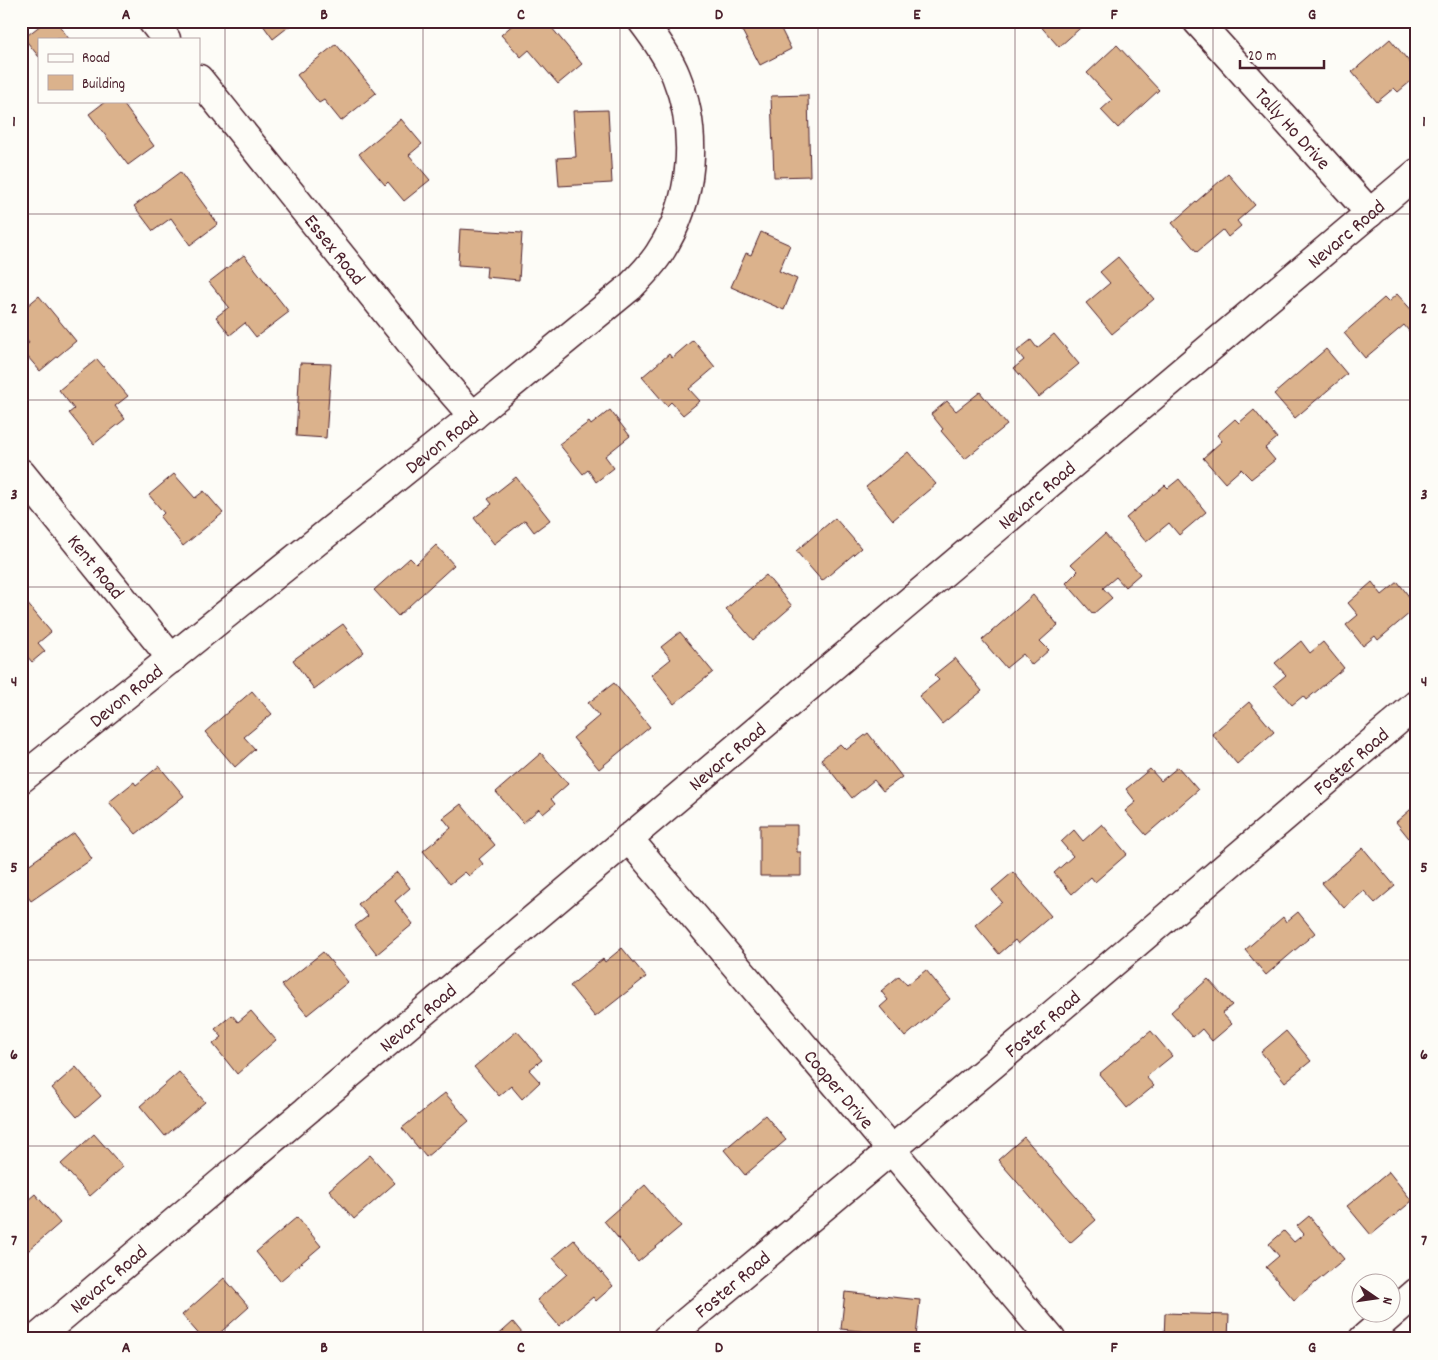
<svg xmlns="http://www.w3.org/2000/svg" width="1438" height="1360" font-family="Dekko,sans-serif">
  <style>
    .building { fill: #dbb28c; stroke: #4a1f2b }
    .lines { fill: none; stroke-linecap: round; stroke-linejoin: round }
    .minor-casing { stroke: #4a1f2b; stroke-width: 31 }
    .minor { stroke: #fdfcf7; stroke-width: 28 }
    .grid { fill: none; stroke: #4a1f2b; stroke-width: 1; stroke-opacity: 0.55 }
    .labels { text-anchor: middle; stroke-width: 4; stroke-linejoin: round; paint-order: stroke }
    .street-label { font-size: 20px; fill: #4a1f2b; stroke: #fdfcf7 }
    .neatline { fill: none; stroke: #4a1f2b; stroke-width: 2 }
    .grid-label { font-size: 16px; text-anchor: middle; font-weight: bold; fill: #4a1f2b }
  </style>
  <rect width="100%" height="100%" fill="#fdfcf7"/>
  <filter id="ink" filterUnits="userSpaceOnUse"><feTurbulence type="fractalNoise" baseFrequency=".02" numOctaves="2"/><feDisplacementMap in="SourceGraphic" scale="10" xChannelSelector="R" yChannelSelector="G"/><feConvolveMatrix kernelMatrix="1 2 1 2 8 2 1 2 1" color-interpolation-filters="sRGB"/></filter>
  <g filter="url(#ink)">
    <path class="building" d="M 46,21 L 56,21 L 69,39 L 39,39 L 39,57 L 24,38 Z
      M 260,21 L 296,21 L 273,39 Z
      M 517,21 L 546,21 L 582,64 L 558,84 L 529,50 L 521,57 L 501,35 Z
      M 737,21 L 777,21 L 791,49 L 760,65 Z
      M 1036,21 L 1088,21 L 1059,47 Z
      M 1390,39 L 1417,71 L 1417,76 L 1398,92 L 1394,88 L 1377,102 L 1352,72 Z
      M 336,44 L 376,93 L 341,121 L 324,100 L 319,103 L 297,75 Z
      M 1117,45 L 1159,90 L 1118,128 L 1101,110 L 1112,100 L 1087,73 Z
      M 808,95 L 810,176 L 774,177 L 771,96 Z
      M 106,101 L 121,101 L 154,146 L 128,165 L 89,114 Z
      M 608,110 L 612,183 L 559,186 L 557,158 L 576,157 L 573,111 Z
      M 401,119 L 422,144 L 409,155 L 430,180 L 404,201 L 388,182 L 385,185 L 359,154 Z
      M 180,172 L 218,224 L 190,245 L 171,218 L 153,231 L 134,206 Z
      M 1228,174 L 1255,205 L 1237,221 L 1241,226 L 1228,237 L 1223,230 L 1197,252 L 1172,223 Z
      M 460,229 L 522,233 L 519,280 L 486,277 L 487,267 L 458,265 Z
      M 761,232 L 790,245 L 779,271 L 797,279 L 784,310 L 731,287 L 746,253 L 751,255 Z
      M 244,255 L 289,312 L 256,337 L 245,323 L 230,335 L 216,317 L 229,307 L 209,282 Z
      M 1118,257 L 1154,299 L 1112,334 L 1086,303 L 1110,283 L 1100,272 Z
      M 1397,294 L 1417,316 L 1417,333 L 1413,336 L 1404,325 L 1365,358 L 1344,333 L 1384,298 L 1388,302 Z
      M 39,296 L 76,341 L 40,371 L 21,349 L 29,343 L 21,333 L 21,311 Z
      M 1054,334 L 1079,364 L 1039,397 L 1014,368 L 1024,360 L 1017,351 L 1031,340 L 1037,348 Z
      M 693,340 L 715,367 L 689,389 L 700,401 L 683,415 L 671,402 L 667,406 L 642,377 L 669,354 L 672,358 Z
      M 1326,349 L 1347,374 L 1295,418 L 1274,394 Z
      M 97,359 L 128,396 L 115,406 L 125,419 L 94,444 L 69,413 L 74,409 L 59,390 Z
      M 300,363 L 331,364 L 326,438 L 296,436 Z
      M 980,392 L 1007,425 L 965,459 L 941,431 L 943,429 L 931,414 L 947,401 L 956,411 Z
      M 610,410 L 630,436 L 605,456 L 614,468 L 596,482 L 588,470 L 583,474 L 559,444 L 589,422 L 591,425 Z
      M 1254,410 L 1277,438 L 1265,448 L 1275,460 L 1251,479 L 1241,469 L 1225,483 L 1203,458 L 1222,441 L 1217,435 L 1235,419 L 1239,423 Z
      M 908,452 L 936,484 L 893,520 L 866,487 Z
      M 174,474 L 195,498 L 204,491 L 223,513 L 183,546 L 160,517 L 164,513 L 149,495 Z
      M 516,477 L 550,520 L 534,532 L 525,520 L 494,544 L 474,518 L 492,504 L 488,499 Z
      M 1179,479 L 1206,512 L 1179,535 L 1169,523 L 1146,542 L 1126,518 L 1165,485 L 1168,488 Z
      M 835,518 L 861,548 L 822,581 L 796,551 Z
      M 1105,534 L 1140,574 L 1125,587 L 1116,577 L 1103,588 L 1112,598 L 1093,614 L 1066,583 L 1078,571 L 1071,564 Z
      M 436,545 L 454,565 L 398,616 L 374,590 L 410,558 L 416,564 Z
      M 766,575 L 792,606 L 753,640 L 726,609 Z
      M 1372,582 L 1382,595 L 1398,582 L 1417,607 L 1378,640 L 1375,636 L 1363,646 L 1346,625 L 1358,615 L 1348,603 Z
      M 1033,595 L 1058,625 L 1040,641 L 1049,650 L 1032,665 L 1023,654 L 1006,668 L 982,640 Z
      M 21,596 L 51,632 L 38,643 L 45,651 L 32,662 L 21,649 Z
      M 343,624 L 364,652 L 314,689 L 293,660 Z
      M 680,632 L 713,672 L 674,704 L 651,675 L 671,659 L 661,647 Z
      M 1301,641 L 1310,653 L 1323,642 L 1344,668 L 1306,700 L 1303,696 L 1292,705 L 1274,685 L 1286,675 L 1275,663 Z
      M 955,658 L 982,691 L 942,724 L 919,696 L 939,680 L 934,675 Z
      M 614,683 L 650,727 L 599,769 L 573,738 L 599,716 L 588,703 Z
      M 252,691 L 272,714 L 244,737 L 255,749 L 235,767 L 205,732 Z
      M 1249,702 L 1274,732 L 1237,764 L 1212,734 Z
      M 868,733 L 902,777 L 883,791 L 874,780 L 852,798 L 821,759 L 840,744 L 846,750 Z
      M 541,753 L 568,784 L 551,799 L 555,804 L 543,814 L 539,809 L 523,823 L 496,792 Z
      M 159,766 L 184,796 L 136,834 L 109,802 L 134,782 L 136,785 Z
      M 1178,767 L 1198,790 L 1146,835 L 1125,811 L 1136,802 L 1126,789 L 1150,769 L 1161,781 Z
      M 461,804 L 495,845 L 479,859 L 483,864 L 469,876 L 465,872 L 450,884 L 423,851 L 451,828 L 443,818 Z
      M 1417,804 L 1417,847 L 1416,847 L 1396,822 Z
      M 1102,824 L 1127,854 L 1095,882 L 1091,877 L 1072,894 L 1054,873 L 1073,856 L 1061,842 L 1074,830 L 1083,841 Z
      M 760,825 L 797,825 L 797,852 L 801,852 L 801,876 L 760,876 Z
      M 74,833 L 92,859 L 31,901 L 21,887 L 21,870 Z
      M 1363,848 L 1395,886 L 1375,903 L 1364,891 L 1344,908 L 1322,883 Z
      M 397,872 L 410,888 L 395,901 L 413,924 L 377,954 L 355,926 L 368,916 L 358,904 Z
      M 1013,872 L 1051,916 L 1018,944 L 1015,940 L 999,954 L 975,925 L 1002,902 L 992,890 Z
      M 1298,912 L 1315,933 L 1266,975 L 1245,950 L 1283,917 L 1286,922 Z
      M 622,948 L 646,977 L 595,1017 L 570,986 L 603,959 L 605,962 Z
      M 323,952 L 348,982 L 307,1015 L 282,985 Z
      M 926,970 L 950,999 L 905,1037 L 880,1007 L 888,1000 L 881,991 L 899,976 L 907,985 Z
      M 1208,979 L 1232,1005 L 1222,1013 L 1232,1024 L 1212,1041 L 1202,1029 L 1193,1037 L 1171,1012 Z
      M 251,1011 L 276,1040 L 237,1074 L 213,1044 L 222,1037 L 215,1029 L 232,1015 L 238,1022 Z
      M 517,1031 L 542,1060 L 529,1070 L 540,1082 L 522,1099 L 511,1086 L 499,1096 L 474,1067 Z
      M 1151,1031 L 1172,1056 L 1146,1077 L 1154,1086 L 1127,1108 L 1099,1074 Z
      M 1286,1031 L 1311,1061 L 1285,1082 L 1261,1052 Z
      M 76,1067 L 101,1096 L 77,1117 L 52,1088 Z
      M 179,1072 L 205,1102 L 165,1136 L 140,1106 Z
      M 445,1093 L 469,1121 L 426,1157 L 402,1128 Z
      M 765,1115 L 786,1140 L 745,1175 L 724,1150 Z
      M 94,1134 L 123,1167 L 90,1196 L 61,1164 Z
      M 1024,1137 L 1096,1220 L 1070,1243 L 998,1160 Z
      M 370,1155 L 395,1183 L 354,1219 L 329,1190 Z
      M 1389,1172 L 1412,1201 L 1371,1235 L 1347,1206 Z
      M 645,1185 L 681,1226 L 638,1262 L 604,1221 Z
      M 35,1194 L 60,1223 L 21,1257 L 21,1206 Z
      M 1309,1216 L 1344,1259 L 1294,1300 L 1266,1267 L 1279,1256 L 1269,1244 L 1284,1231 L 1294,1242 L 1304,1234 L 1297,1226 Z
      M 297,1217 L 321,1246 L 280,1281 L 256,1252 Z
      M 574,1240 L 613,1286 L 596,1301 L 593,1297 L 559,1326 L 537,1300 L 567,1274 L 553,1258 Z
      M 224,1278 L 249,1307 L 213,1339 L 203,1339 L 182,1315 Z
      M 845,1292 L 920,1300 L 916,1337 L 841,1329 Z
      M 1165,1313 L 1229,1315 L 1228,1339 L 1164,1339 Z
      M 513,1322 L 527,1339 L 494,1339 Z"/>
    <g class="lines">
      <defs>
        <g id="minor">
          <path d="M 152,21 L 166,39"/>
          <path id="s1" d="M 1197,21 L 1370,213"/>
          <path id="s2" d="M 199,79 L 431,368 L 473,416"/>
          <path id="s3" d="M 21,473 L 172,659"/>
          <path id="s4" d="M 21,779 L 473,416 L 630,287 C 641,276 652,265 660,252 C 694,200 699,133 676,76 C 668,56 655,38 642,21"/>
          <path id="s5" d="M 628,838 L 1051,1339"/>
          <path id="s6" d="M 36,1339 L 1417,173"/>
          <path id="s7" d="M 666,1339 L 1052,1015 L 1417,704"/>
          <path d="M 1363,1339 L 1417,1292"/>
        </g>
      </defs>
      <use href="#minor" class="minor-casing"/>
      <use href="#minor" class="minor"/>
    </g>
  </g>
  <path class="grid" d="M 225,21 L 225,1339M 423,21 L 423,1339M 620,21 L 620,1339M 818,21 L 818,1339M 1015,21 L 1015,1339M 1213,21 L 1213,1339M 21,214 L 1417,214M 21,400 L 1417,400M 21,587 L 1417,587M 21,773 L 1417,773M 21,960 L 1417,960M 21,1146 L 1417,1146"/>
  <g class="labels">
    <g class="street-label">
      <text dy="7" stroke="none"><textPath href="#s1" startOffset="144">Tally Ho Drive</textPath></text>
      <text dy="7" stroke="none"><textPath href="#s6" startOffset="1714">Nevarc Road</textPath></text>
      <text dy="7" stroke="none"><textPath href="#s2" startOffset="218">Essex Road</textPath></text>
      <text dy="7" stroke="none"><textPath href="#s4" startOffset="539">Devon Road</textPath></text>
      <text dy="7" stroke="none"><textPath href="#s6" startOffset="1309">Nevarc Road</textPath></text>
      <text dy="7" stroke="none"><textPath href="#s3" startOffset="120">Kent Road</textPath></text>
      <text dy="7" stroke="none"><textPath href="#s4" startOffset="134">Devon Road</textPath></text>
      <text dy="7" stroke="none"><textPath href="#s6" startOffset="904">Nevarc Road</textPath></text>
      <text dy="7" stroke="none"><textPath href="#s7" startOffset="896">Foster Road</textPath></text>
      <text dy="7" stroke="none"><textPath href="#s6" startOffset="499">Nevarc Road</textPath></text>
      <text dy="7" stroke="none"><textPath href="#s7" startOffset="491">Foster Road</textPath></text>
      <text dy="7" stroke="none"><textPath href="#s5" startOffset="328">Cooper Drive</textPath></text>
      <text dy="7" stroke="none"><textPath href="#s6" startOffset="94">Nevarc Road</textPath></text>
      <text dy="7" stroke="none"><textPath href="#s7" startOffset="86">Foster Road</textPath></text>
    </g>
  </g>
  <rect width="1438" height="1360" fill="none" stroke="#fdfcf7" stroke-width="55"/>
  <rect x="38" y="38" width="162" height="65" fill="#fdfcf7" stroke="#b5a4a5"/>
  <rect x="48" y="54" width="25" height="8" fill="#fdfcf7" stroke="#b5a4a5"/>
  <text x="82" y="62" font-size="15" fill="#4a1f2b">Road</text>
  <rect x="48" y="75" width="25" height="15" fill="#dbb28c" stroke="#b5a4a5"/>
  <text x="82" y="88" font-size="15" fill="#4a1f2b">Building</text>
  <g transform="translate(1376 1298) rotate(103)"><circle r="24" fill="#fdfcf7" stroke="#b5a4a5"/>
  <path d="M0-4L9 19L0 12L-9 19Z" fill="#4a1f2b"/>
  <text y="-8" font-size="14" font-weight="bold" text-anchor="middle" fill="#4a1f2b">N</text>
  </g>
  <path d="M1240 60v8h84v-8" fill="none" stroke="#4a1f2b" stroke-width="2.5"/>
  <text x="1248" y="60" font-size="15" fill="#4a1f2b" stroke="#fdfcf7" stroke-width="4" paint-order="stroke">20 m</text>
  <rect x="28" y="28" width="1382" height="1304" class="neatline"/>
  <g class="grid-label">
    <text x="126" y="19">A</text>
    <text x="324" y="19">B</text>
    <text x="521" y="19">C</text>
    <text x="719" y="19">D</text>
    <text x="917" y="19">E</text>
    <text x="1114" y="19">F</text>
    <text x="1312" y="19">G</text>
    <text x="14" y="126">1</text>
    <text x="1424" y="126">1</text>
    <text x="14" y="313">2</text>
    <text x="1424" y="313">2</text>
    <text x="14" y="499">3</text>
    <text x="1424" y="499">3</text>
    <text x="14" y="686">4</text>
    <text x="1424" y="686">4</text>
    <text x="14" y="872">5</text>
    <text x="1424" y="872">5</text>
    <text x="14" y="1059">6</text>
    <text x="1424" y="1059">6</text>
    <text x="14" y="1245">7</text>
    <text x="1424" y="1245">7</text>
    <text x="126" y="1352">A</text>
    <text x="324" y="1352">B</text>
    <text x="521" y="1352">C</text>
    <text x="719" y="1352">D</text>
    <text x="917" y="1352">E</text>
    <text x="1114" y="1352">F</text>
    <text x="1312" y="1352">G</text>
  </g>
</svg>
